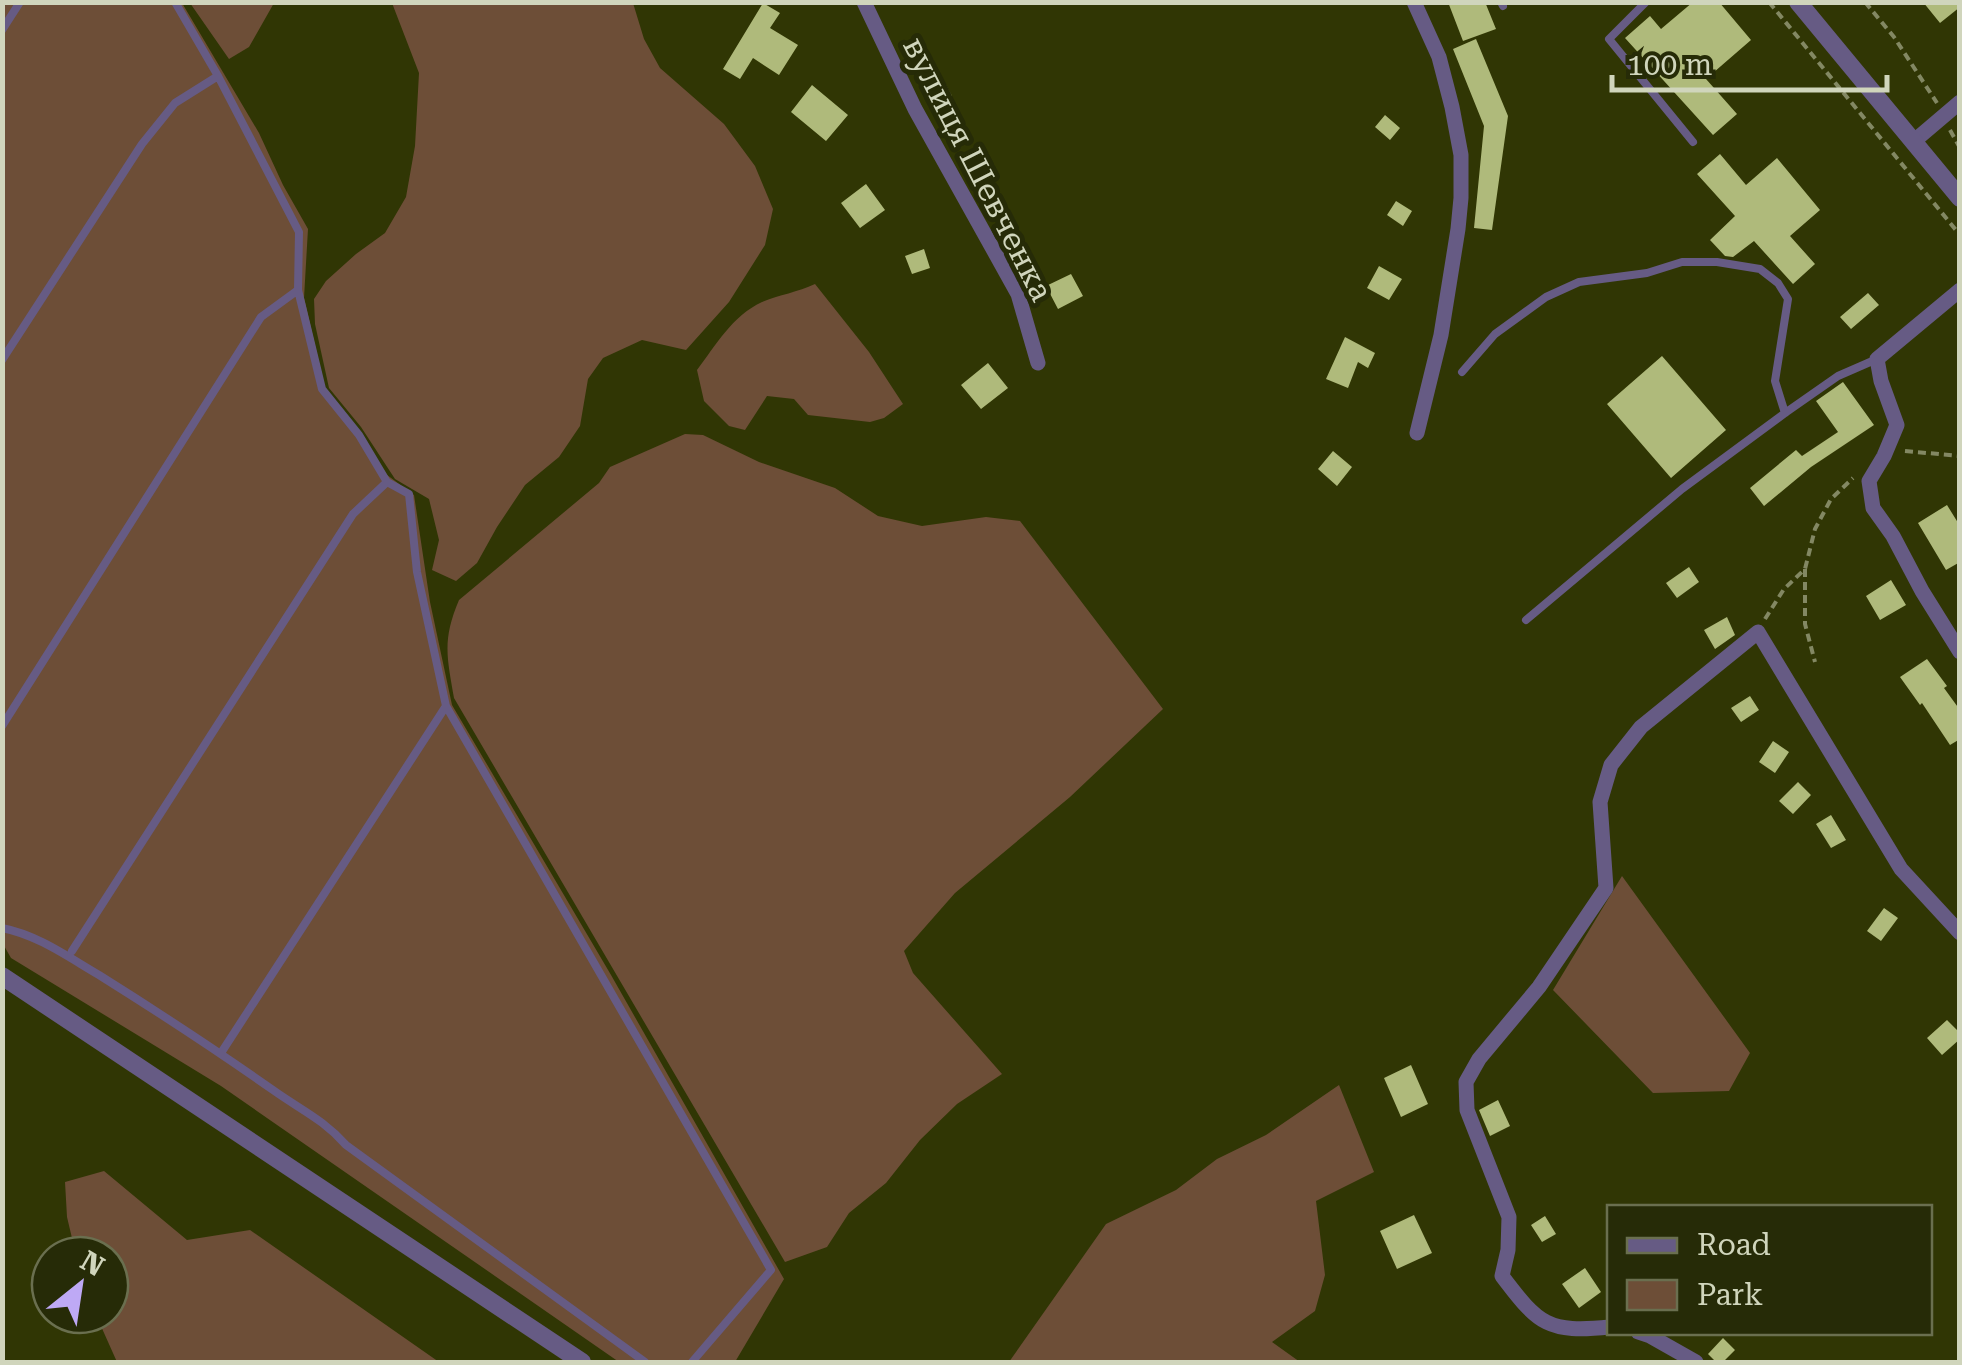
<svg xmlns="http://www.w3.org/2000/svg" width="1962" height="1365" font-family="'Roboto Serif',serif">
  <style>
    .green { fill: #6d4e37 }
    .building { fill: #afba7b }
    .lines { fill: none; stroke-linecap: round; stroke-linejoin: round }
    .path { stroke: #838863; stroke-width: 4; stroke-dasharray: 8 5; stroke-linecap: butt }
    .service { stroke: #665b84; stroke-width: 8 }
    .minor { stroke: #665b84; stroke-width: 15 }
    .tertiary { stroke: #665b84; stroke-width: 18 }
    .labels { text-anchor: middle; stroke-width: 10; stroke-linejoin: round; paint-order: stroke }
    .street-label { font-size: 32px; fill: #d0d5bc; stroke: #262b07 }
  </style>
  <rect width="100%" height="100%" fill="#303604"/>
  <path class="green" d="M 2,3 L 182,3 L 259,133 L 283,185 L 308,229 L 304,298 L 325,388 L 387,475 L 414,495 L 430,602 L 452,705 L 611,975 L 784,1279 L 735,1362 L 619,1362 L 221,1086 L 11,958 L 3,944 Z
    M 190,3 L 274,3 L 249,47 L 229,59 Z
    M 392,3 L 633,3 L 644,39 L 660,68 L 724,124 L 755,166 L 773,209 L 765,245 L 729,302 L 686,350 L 642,340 L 603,358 L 588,379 L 580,426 L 559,457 L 525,485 L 497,527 L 477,563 L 456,581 L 432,570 L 439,540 L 429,499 L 395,479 L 361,427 L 329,388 L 315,324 L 314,299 L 326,281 L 356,254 L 385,233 L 406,197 L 415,146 L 419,73 Z
    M 815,284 L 869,352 L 903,404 L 884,418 L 870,422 L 808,415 L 794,399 L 767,396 L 745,430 L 729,426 L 704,401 L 697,370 C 716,345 732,316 762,302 C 779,295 798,292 815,284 Z
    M 685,434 L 703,435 L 759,462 L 835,488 L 878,516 L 922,526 L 986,517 L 1020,521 L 1163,709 L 1070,797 L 955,893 L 904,951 L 913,973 L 1002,1074 L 957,1104 L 920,1140 L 886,1183 L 849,1213 L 827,1247 L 785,1262 L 454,698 C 447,657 442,640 459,600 L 599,483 L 610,467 Z
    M 1622,876 L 1750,1053 L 1729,1091 L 1653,1093 L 1553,990 Z
    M 1339,1085 L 1374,1172 L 1316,1201 L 1325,1275 L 1315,1311 L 1272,1342 L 1300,1362 L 1009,1362 L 1106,1224 L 1176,1190 L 1217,1159 L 1266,1135 Z
    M 104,1171 L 187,1240 L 250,1230 L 439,1362 L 117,1362 L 96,1315 L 110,1315 L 110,1255 L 76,1255 L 67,1217 L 65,1182 Z"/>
  <path class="building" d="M 1448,2 L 1485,2 L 1496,29 L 1463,41 Z
    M 1693,2 L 1719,2 L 1751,40 L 1706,79 L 1737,114 L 1713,135 L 1625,38 L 1650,16 L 1661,29 Z
    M 1923,2 L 1960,2 L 1960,7 L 1940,23 Z
    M 763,3 L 780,13 L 770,28 L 798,45 L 779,75 L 753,58 L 740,79 L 723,69 Z
    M 1476,39 L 1508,116 L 1492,230 L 1474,228 L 1484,126 L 1453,49 Z
    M 941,76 L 952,96 L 933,107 L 921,87 Z
    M 812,85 L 848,115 L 826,141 L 791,112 Z
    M 1385,115 L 1400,128 L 1390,140 L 1375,127 Z
    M 1720,154 L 1746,185 L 1777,158 L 1820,210 L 1790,236 L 1815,264 L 1793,284 L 1754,241 L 1733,257 L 1725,256 L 1710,240 L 1735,216 L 1697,174 Z
    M 866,184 L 885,210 L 860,228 L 841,203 Z
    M 1396,201 L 1412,211 L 1403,226 L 1387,215 Z
    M 924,249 L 930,268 L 912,274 L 905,256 Z
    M 1379,266 L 1402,279 L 1389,300 L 1367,288 Z
    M 1071,274 L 1083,296 L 1058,309 L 1046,286 Z
    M 1868,293 L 1879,305 L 1851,329 L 1840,317 Z
    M 1345,337 L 1375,353 L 1368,368 L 1358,362 L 1348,388 L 1326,379 Z
    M 1662,356 L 1726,430 L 1671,478 L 1607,404 Z
    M 988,363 L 1008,388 L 981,409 L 961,385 Z
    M 1843,382 L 1874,425 L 1811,467 L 1764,506 L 1750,488 L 1796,450 L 1802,456 L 1838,432 L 1816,401 Z
    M 1333,451 L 1352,467 L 1337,486 L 1318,469 Z
    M 1947,505 L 1960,526 L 1960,562 L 1946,570 L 1918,523 Z
    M 1689,567 L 1699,582 L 1677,598 L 1666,583 Z
    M 1891,580 L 1906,605 L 1880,620 L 1866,596 Z
    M 1727,617 L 1735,635 L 1715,649 L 1704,630 Z
    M 1927,659 L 1947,686 L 1944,688 L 1960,710 L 1960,739 L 1950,745 L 1922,703 L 1920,705 L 1900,677 Z
    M 1750,696 L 1759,710 L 1741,722 L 1731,708 Z
    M 1773,741 L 1789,752 L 1775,773 L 1759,762 Z
    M 1798,782 L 1811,795 L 1793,814 L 1779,801 Z
    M 1831,815 L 1846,840 L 1831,848 L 1816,824 Z
    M 1884,908 L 1898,918 L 1881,941 L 1867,931 Z
    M 1947,1020 L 1960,1033 L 1960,1039 L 1942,1055 L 1927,1038 Z
    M 1411,1065 L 1428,1104 L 1401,1117 L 1384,1078 Z
    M 1498,1100 L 1510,1126 L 1490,1136 L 1479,1110 Z
    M 1414,1215 L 1432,1253 L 1397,1269 L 1380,1231 Z
    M 1545,1216 L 1556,1234 L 1542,1242 L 1531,1225 Z
    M 1585,1268 L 1601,1292 L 1579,1308 L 1562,1284 Z
    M 1723,1338 L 1735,1350 L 1723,1362 L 1716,1362 L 1708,1354 Z"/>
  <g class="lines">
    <path class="path" d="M 1769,2 L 1960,235
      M 1865,2 L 1894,37 L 1937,103
      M 1950,130 L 1960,148
      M 1905,451 L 1960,456
      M 1805,569 L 1805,624 L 1815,662
      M 1765,619 L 1784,589 L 1805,569 L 1815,529 L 1831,499 L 1853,478"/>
    <path class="service" d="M 175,2 L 218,76 L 299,232 L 298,290 L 322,389 L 359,435 L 387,482 L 409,494 L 417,572 L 446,706 L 771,1270 L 692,1362
      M 1501,2 L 1503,6
      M 1646,2 L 1609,39 L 1693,142
      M 2,30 L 20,2
      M 2,360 L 142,144 L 175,103 L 218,76
      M 1462,372 L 1495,334 L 1546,297 L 1579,282 L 1647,273 L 1682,262 L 1717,262 L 1760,269 L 1778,283 L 1788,299 L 1775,381 L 1785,413
      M 1526,620 L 1682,489 L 1785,413 L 1838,376 L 1877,359
      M 2,726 L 261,317 L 298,290
      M 2,928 C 38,935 68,957 99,975 C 158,1012 216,1050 273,1090 C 301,1110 323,1119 346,1145 L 645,1362
      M 72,951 L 353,514 L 387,482
      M 221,1053 L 446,706"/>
    <path class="minor" d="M 864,2 L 915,109 L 1018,294 L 1038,363
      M 1414,2 L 1439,57 L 1452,107 L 1461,155 L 1461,198 L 1458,229 L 1441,335 L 1417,433
      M 1913,142 L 1960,102
      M 1960,290 L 1877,359 L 1881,381 L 1897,425 L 1884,456 L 1869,481 L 1873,508 L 1893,536 L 1922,591 L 1960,652
      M 1610,1327 C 1548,1333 1539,1325 1502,1276 L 1508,1250 L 1509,1217 L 1467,1110 L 1466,1082 L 1479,1059 L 1539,987 L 1606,888 L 1600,802 L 1611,765 L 1641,727 L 1758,632 L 1901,869 L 1960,933
      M 1638,1332 L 1650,1336 L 1696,1362"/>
    <path class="tertiary" d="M 1798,2 L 1960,198
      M 2,976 L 582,1362"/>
  </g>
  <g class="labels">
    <g class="street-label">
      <text transform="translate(978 169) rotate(63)" y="11">вулиця Шевченка</text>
    </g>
  </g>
  <rect width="1962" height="1365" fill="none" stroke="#d0d5bc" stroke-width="10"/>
  <rect x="1607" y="1205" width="325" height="130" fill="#262b07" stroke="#6a6f4f" stroke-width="2.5"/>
  <rect x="1627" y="1238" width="50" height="15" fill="#665b84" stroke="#6a6f4f" stroke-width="2.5"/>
  <text x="1697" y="1255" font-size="30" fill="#d0d5bc">Road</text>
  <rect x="1627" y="1280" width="50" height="30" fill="#6d4e37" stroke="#6a6f4f" stroke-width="2.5"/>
  <text x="1697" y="1305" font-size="30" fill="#d0d5bc">Park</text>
  <g transform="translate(80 1285) rotate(30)"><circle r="48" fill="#262b07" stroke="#6a6f4f" stroke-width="2.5"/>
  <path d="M0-8L18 38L0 25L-18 38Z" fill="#bea9f5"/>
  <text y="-15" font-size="28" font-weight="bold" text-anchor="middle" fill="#d0d5bc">N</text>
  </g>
  <path d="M1612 75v15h275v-15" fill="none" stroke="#d0d5bc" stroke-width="5"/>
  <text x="1627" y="75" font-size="30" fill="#d0d5bc" stroke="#262b07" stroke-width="8" paint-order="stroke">100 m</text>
</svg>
